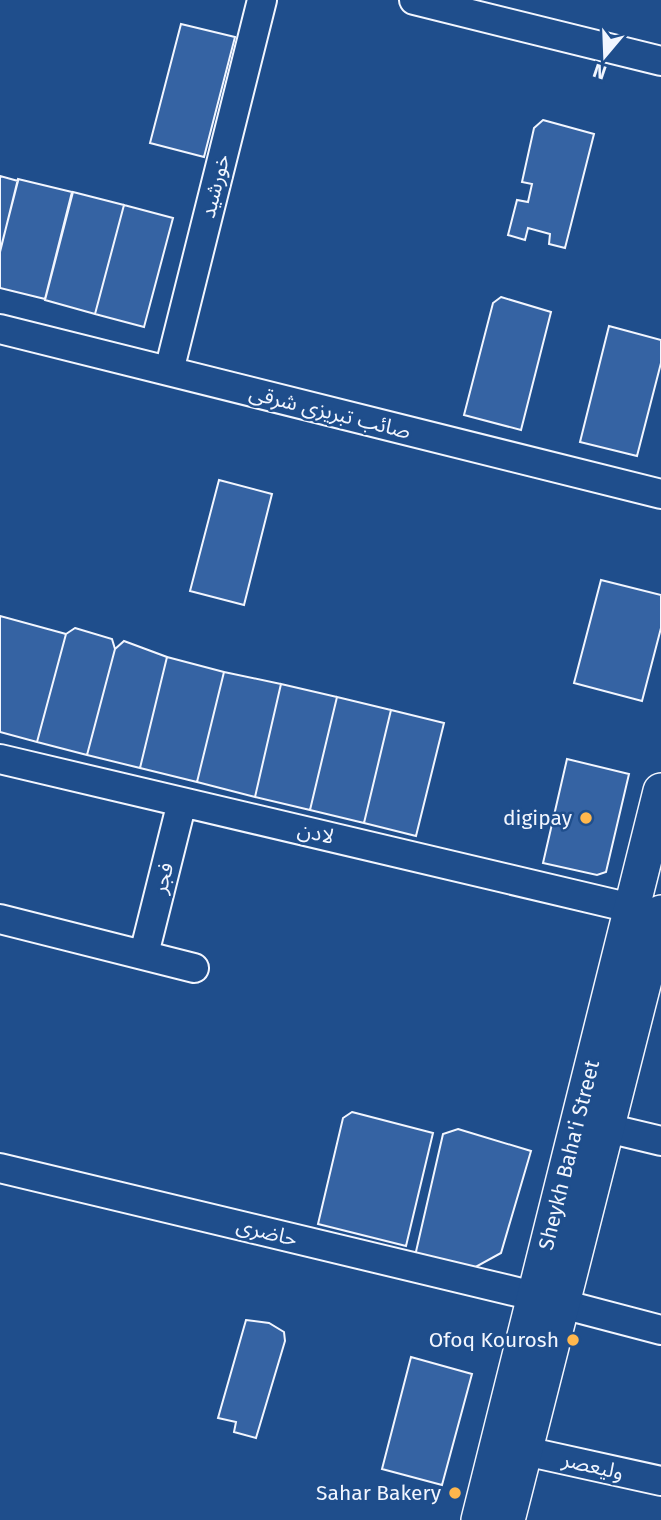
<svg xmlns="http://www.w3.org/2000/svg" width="661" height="1520" font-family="'Fira Sans','Noto Sans Arabic',sans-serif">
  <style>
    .building { fill: #3563a3; stroke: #f2f6ff; stroke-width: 2 }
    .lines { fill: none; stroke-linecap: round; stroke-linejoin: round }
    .minor-casing { stroke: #f2f6ff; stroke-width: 32 }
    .major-casing { stroke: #f2f6ff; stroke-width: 38 }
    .minor { stroke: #1f4e8c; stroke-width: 28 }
    .major { stroke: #1f4e8c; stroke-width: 35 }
    .poi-dot { fill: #ffb74d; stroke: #1f4e8c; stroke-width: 2.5 }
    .labels { text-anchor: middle; stroke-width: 5; stroke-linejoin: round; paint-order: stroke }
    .street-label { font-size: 21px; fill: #f2f6ff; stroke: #1f4e8c }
    .poi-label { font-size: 21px; fill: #f2f6ff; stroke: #1f4e8c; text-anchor: end }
  </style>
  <rect width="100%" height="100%" fill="#1f4e8c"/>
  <path class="building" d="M 181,24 L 235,37 L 204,157 L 150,143 Z
    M 543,120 L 594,134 L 565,248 L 549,244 L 550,234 L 528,228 L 525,240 L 508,235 L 517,200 L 528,202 L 532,184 L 522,182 L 534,128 Z
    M 0,176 L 18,181 L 0,251 Z
    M 18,179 L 72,192 L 45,299 L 0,288 L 0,252 Z
    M 73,192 L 124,205 L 95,314 L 45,300 Z
    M 124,205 L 173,218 L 144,327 L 95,314 Z
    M 501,297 L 551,312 L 521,430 L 464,415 L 493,303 Z
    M 609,326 L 661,340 L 661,363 L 637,456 L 580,442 Z
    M 219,480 L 272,494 L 244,605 L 190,591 Z
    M 601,580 L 661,595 L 661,628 L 642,701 L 574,683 Z
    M 0,616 L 66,634 L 37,742 L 0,732 Z
    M 75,628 L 112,639 L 115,649 L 87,755 L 37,742 L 66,634 Z
    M 124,641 L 167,657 L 140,768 L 87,755 L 115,649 Z
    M 167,657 L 224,672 L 197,782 L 140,768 Z
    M 224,672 L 281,684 L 255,797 L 197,782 Z
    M 281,684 L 337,697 L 310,810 L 255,797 Z
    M 337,697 L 391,710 L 364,823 L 310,810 Z
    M 391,710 L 444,723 L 416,836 L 364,823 Z
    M 567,759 L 629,774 L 606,872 L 597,875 L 543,863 Z
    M 352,1112 L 433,1133 L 406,1246 L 318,1224 L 343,1118 Z
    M 458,1129 L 531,1151 L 501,1253 L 472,1269 L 415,1256 L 443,1134 Z
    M 246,1320 L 269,1323 L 284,1332 L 285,1341 L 256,1438 L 234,1432 L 236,1422 L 218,1418 Z
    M 411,1357 L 472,1374 L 442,1485 L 382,1469 Z"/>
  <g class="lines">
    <defs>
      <path id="minor" d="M 414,0 L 661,61
        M 0,329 L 661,494
        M 169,371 L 262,0
        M 0,759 L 631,908
        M 0,919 L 194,968
        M 144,954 L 182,802
        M 607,1128 L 661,1141
        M 0,1168 L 534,1296
        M 562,1304 L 661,1330
        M 525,1451 L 661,1481"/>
      <path id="major" d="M 479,1520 L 661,791
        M 507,1520 L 661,913"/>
    </defs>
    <use href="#minor" class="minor-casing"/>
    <use href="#major" class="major-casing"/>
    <use href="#minor" class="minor"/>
    <use href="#major" class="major"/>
  </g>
  <g class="poi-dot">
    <circle cx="586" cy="818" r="7"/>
    <circle cx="573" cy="1340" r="7"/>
    <circle cx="455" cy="1493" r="7"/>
  </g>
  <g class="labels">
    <g class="street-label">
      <text transform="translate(215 186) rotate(-76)" y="7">خورشید</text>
      <text transform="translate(330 412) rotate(14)" y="7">صائب تبریزی شرقی</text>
      <text transform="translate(316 833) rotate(13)" y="7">لادن</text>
      <text transform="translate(163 878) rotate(-76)" y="7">فجر</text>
      <text transform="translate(569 1155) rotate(-76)" y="7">Sheykh Baha'i Street</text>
      <text transform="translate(267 1232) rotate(14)" y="7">حاضری</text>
      <text transform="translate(593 1466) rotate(13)" y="7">ولیعصر</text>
    </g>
    <g class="poi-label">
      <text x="572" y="825">digipay</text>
      <text x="559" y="1347">Ofoq Kourosh</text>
      <text x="441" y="1500">Sahar Bakery</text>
    </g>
  </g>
  <g transform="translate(605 56) rotate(199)" stroke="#1f4e8c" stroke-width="5" paint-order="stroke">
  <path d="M0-5L12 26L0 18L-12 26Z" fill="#f2f6ff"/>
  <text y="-10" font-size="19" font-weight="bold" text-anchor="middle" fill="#f2f6ff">N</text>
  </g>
</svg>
